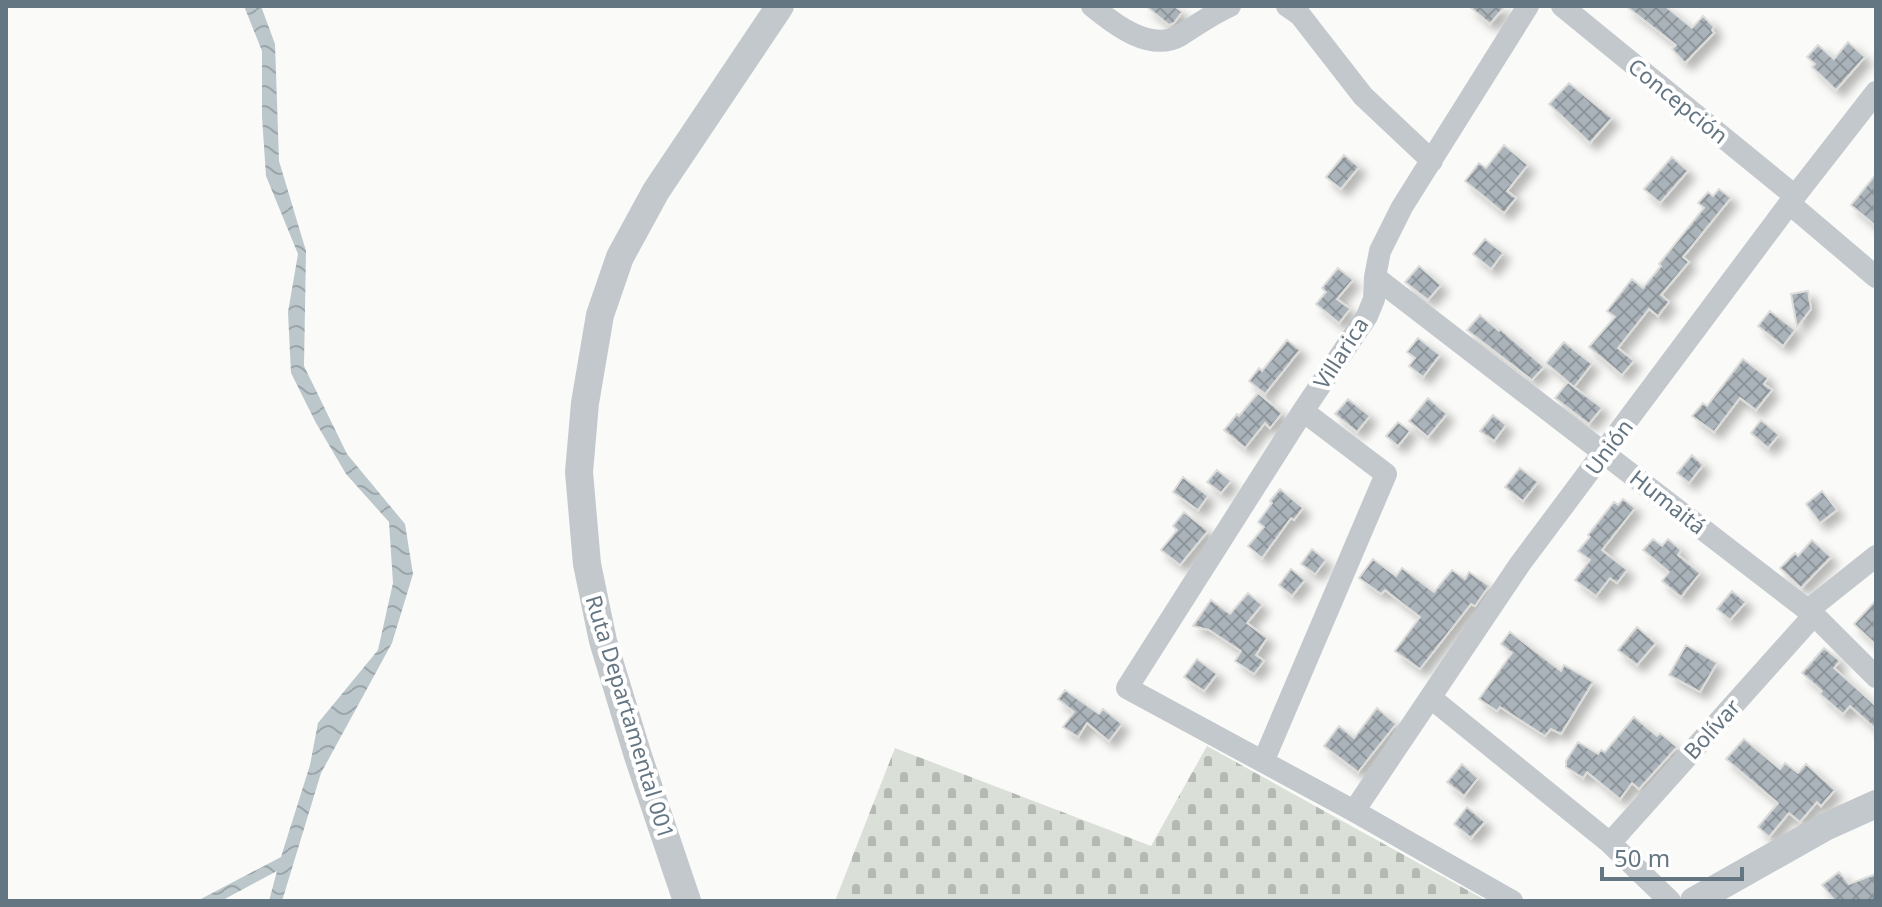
<svg xmlns="http://www.w3.org/2000/svg" width="1882" height="907" font-family="'Noto Sans',sans-serif">
  <style>
    .cemetery { fill: url(#cemetery-stones) }
    .water { fill: url(#water-waves) }
    .building { fill: url(#building-cross-hatch); stroke: #dcdcda; stroke-width: 2; filter: url(#shadow) }
    .lines { fill: none; stroke-linecap: round; stroke-linejoin: round }
    .minor { stroke: #c3c8cc; stroke-width: 22 }
    .tertiary { stroke: #c3c8cc; stroke-width: 28 }
    .labels { text-anchor: middle; stroke-width: 8; stroke-linejoin: round; paint-order: stroke }
    .street-label { font-size: 22px; fill: #657683; stroke: #fff }
  </style>
  <defs>
    <pattern id="cemetery-stones" width="16" height="16" patternUnits="userSpaceOnUse" patternTransform="scale(2)"><rect width="16" height="16" fill="#dadfd7"/><path d="M2 7V4a2 2 0 0 1 4 0v3zM10 15v-3a2 2 0 0 1 4 0v3z" fill="#b4b9b4"/></pattern>
    <pattern id="water-waves" width="16" height="10" patternUnits="userSpaceOnUse" patternTransform="scale(2)"><rect width="16" height="10" fill="#bbc7cb"/><path d="M0 5q4-4 8 0t8 0" fill="none" stroke="#9ca6aa"/></pattern>
    <pattern id="building-cross-hatch" width="8" height="8" patternUnits="userSpaceOnUse" patternTransform="scale(2)"><rect width="8" height="8" fill="#aab3b9"/><path d="M0 0l8 8M0 8l8-8" fill="none" stroke="#8e969c"/></pattern>
    <filter id="shadow"><feDropShadow dx="7" dy="7" stdDeviation="4" flood-color="#0004"/></filter>
  </defs>
  <rect width="100%" height="100%" fill="#fafaf8"/>
  <path class="cemetery" d="M 1207,746 L 1487,901 L 835,901 L 895,748 L 1151,846 Z"/>
  <path class="water" d="M 244,6 L 261,6 L 275,44 L 279,161 L 306,251 L 304,366 L 347,454 L 405,524 L 413,574 L 392,643 L 321,773 L 282,901 L 269,901 L 277,871 L 221,901 L 197,901 L 281,857 L 310,765 L 318,723 L 378,650 L 393,583 L 389,522 L 346,474 L 316,423 L 291,373 L 288,312 L 298,254 L 266,176 L 262,117 L 262,51 Z"/>
  <path class="building" d="M 1146,6 L 1174,6 L 1182,12 L 1174,23 L 1169,25 Z
    M 1469,6 L 1505,6 L 1490,24 Z
    M 1626,6 L 1665,6 L 1692,28 L 1703,16 L 1714,27 L 1712,30 L 1714,33 L 1685,63 L 1672,49 L 1676,45 Z
    M 1848,42 L 1865,57 L 1836,90 L 1812,67 L 1815,64 L 1807,57 L 1818,45 L 1834,59 Z
    M 1569,83 L 1612,118 L 1590,143 L 1549,104 Z
    M 1504,145 L 1528,165 L 1507,191 L 1516,198 L 1504,213 L 1465,181 L 1479,163 L 1486,168 Z
    M 1344,155 L 1359,167 L 1341,189 L 1326,177 Z
    M 1672,157 L 1688,171 L 1660,203 L 1644,189 Z
    M 1876,174 L 1876,226 L 1851,205 Z
    M 1719,189 L 1731,198 L 1683,257 L 1689,262 L 1661,295 L 1669,302 L 1658,316 L 1649,309 L 1618,348 L 1634,361 L 1622,375 L 1589,347 L 1615,317 L 1607,311 L 1632,279 L 1643,288 L 1661,266 L 1659,264 L 1704,208 L 1698,203 L 1708,192 L 1713,196 Z
    M 1485,239 L 1503,253 L 1491,269 L 1473,254 Z
    M 1419,266 L 1441,285 L 1428,300 L 1405,282 Z
    M 1338,268 L 1353,280 L 1337,299 L 1350,309 L 1339,323 L 1316,304 L 1326,292 L 1322,288 Z
    M 1808,291 L 1811,309 L 1797,327 L 1791,294 Z
    M 1770,311 L 1795,330 L 1783,346 L 1758,326 Z
    M 1480,315 L 1499,331 L 1500,329 L 1544,367 L 1532,380 L 1467,330 Z
    M 1418,338 L 1440,355 L 1423,377 L 1409,366 L 1415,358 L 1407,352 Z
    M 1287,340 L 1300,350 L 1265,394 L 1249,381 L 1259,368 L 1262,371 Z
    M 1564,342 L 1592,364 L 1574,387 L 1602,408 L 1589,424 L 1555,398 L 1568,382 L 1574,387 L 1546,363 Z
    M 1743,359 L 1768,378 L 1764,384 L 1772,390 L 1756,410 L 1740,398 L 1714,432 L 1692,416 L 1703,403 L 1707,406 Z
    M 1258,393 L 1282,413 L 1270,428 L 1265,423 L 1245,448 L 1224,430 L 1237,414 L 1239,416 Z
    M 1428,398 L 1447,414 L 1428,437 L 1409,421 Z
    M 1348,399 L 1370,416 L 1357,432 L 1335,414 Z
    M 1493,415 L 1506,425 L 1494,441 L 1480,431 Z
    M 1761,420 L 1779,435 L 1768,448 L 1751,433 Z
    M 1398,422 L 1410,431 L 1398,446 L 1386,436 Z
    M 1692,455 L 1703,465 L 1689,483 L 1677,473 Z
    M 1520,468 L 1538,482 L 1523,501 L 1505,487 Z
    M 1217,470 L 1231,481 L 1221,493 L 1207,482 Z
    M 1183,477 L 1208,496 L 1198,510 L 1173,492 Z
    M 1280,489 L 1303,508 L 1294,520 L 1291,518 L 1262,558 L 1248,546 L 1264,527 L 1258,522 L 1272,503 L 1270,501 Z
    M 1822,491 L 1837,510 L 1820,523 L 1806,504 Z
    M 1623,499 L 1635,508 L 1602,550 L 1627,570 L 1617,583 L 1610,578 L 1596,596 L 1575,580 L 1590,560 L 1578,551 L 1590,537 L 1588,535 L 1614,502 L 1618,505 Z
    M 1184,512 L 1208,531 L 1180,565 L 1161,550 L 1177,530 L 1173,526 Z
    M 1653,539 L 1662,546 L 1668,539 L 1681,550 L 1678,555 L 1700,573 L 1681,597 L 1662,581 L 1669,572 L 1643,550 Z
    M 1812,540 L 1831,557 L 1801,588 L 1780,568 L 1795,553 L 1798,556 Z
    M 1312,549 L 1326,560 L 1315,574 L 1301,564 Z
    M 1373,559 L 1396,576 L 1402,568 L 1434,592 L 1452,570 L 1465,579 L 1469,572 L 1489,586 L 1475,606 L 1471,604 L 1420,669 L 1395,651 L 1420,617 L 1385,590 L 1381,594 L 1359,578 Z
    M 1291,569 L 1305,580 L 1292,596 L 1279,585 Z
    M 1732,591 L 1746,602 L 1730,620 L 1717,609 Z
    M 1248,593 L 1262,605 L 1247,623 L 1267,638 L 1256,655 L 1264,661 L 1254,674 L 1235,661 L 1241,651 L 1209,630 L 1193,626 L 1211,600 L 1230,614 Z
    M 1876,600 L 1876,645 L 1854,624 Z
    M 1637,627 L 1656,643 L 1637,665 L 1618,650 Z
    M 1510,632 L 1561,671 L 1564,665 L 1593,682 L 1561,734 L 1551,729 L 1545,736 L 1500,707 L 1497,711 L 1479,699 L 1512,653 L 1501,644 Z
    M 1686,645 L 1717,663 L 1700,692 L 1669,675 Z
    M 1824,648 L 1840,661 L 1834,668 L 1876,706 L 1876,729 L 1850,706 L 1843,714 L 1820,694 L 1822,691 L 1802,673 Z
    M 1197,659 L 1217,674 L 1204,691 L 1184,677 Z
    M 1065,690 L 1099,714 L 1103,709 L 1122,724 L 1109,741 L 1087,723 L 1078,737 L 1063,727 L 1074,712 L 1058,699 Z
    M 1377,708 L 1396,724 L 1358,772 L 1324,746 L 1339,726 L 1354,738 Z
    M 1634,717 L 1657,736 L 1660,733 L 1677,747 L 1639,789 L 1632,783 L 1620,799 L 1587,772 L 1583,778 L 1566,767 L 1566,761 L 1578,742 L 1598,754 L 1601,750 L 1605,752 Z
    M 1744,739 L 1780,769 L 1785,763 L 1798,773 L 1806,764 L 1835,790 L 1821,806 L 1817,802 L 1800,822 L 1789,813 L 1769,837 L 1758,827 L 1778,803 L 1726,759 Z
    M 1462,764 L 1478,778 L 1464,796 L 1447,782 Z
    M 1467,807 L 1485,822 L 1471,838 L 1454,824 Z
    M 1839,872 L 1849,884 L 1876,874 L 1876,901 L 1835,901 L 1822,885 Z"/>
  <g class="lines">
    <path class="minor" d="M 1092,6 C 1115,25 1151,53 1181,35 C 1197,25 1212,14 1230,6
      M 1287,6 L 1300,15 L 1363,96 L 1432,161
      M 1562,6 L 1795,196
      M 1790,204 L 1876,277
      M 1375,277 L 1814,615 L 1876,677
      M 1807,611 L 1876,556
      M 1431,698 L 1610,843 L 1670,901
      M 1263,762 L 1386,474 L 1303,411
      M 1354,811 L 1520,564 L 1795,196 L 1876,92
      M 1610,843 L 1814,615
      M 1512,901 L 1354,811 L 1127,688 L 1303,411 L 1367,316 L 1374,299 L 1375,277 L 1380,251 L 1402,207 L 1528,6"/>
    <path class="tertiary" d="M 687,901 L 638,756 L 603,641 L 587,564 L 579,472 L 585,403 L 600,315 L 620,257 L 656,191 L 780,6
      M 1694,901 L 1825,827 L 1876,804"/>
  </g>
  <g class="labels">
    <g class="street-label">
      <text transform="translate(1678 101) rotate(39)" y="8">Concepción</text>
      <text transform="translate(1341 353) rotate(-57)" y="8">Villarica</text>
      <text transform="translate(1609 447) rotate(-53)" y="8">Unión</text>
      <text transform="translate(1668 502) rotate(38)" y="8">Humaitá</text>
      <text transform="translate(630 717) rotate(73)" y="8">Ruta Departamental 001</text>
      <text transform="translate(1712 729) rotate(-48)" y="8">Bolívar</text>
    </g>
  </g>
  <rect width="1882" height="907" fill="none" stroke="#657683" stroke-width="16"/>
  <path d="M1602 867v12h140v-12" fill="none" stroke="#657683" stroke-width="4"/>
  <text x="1614" y="867" font-size="24" fill="#657683" stroke="#ffffff" stroke-width="6" paint-order="stroke">50 m</text>
</svg>
